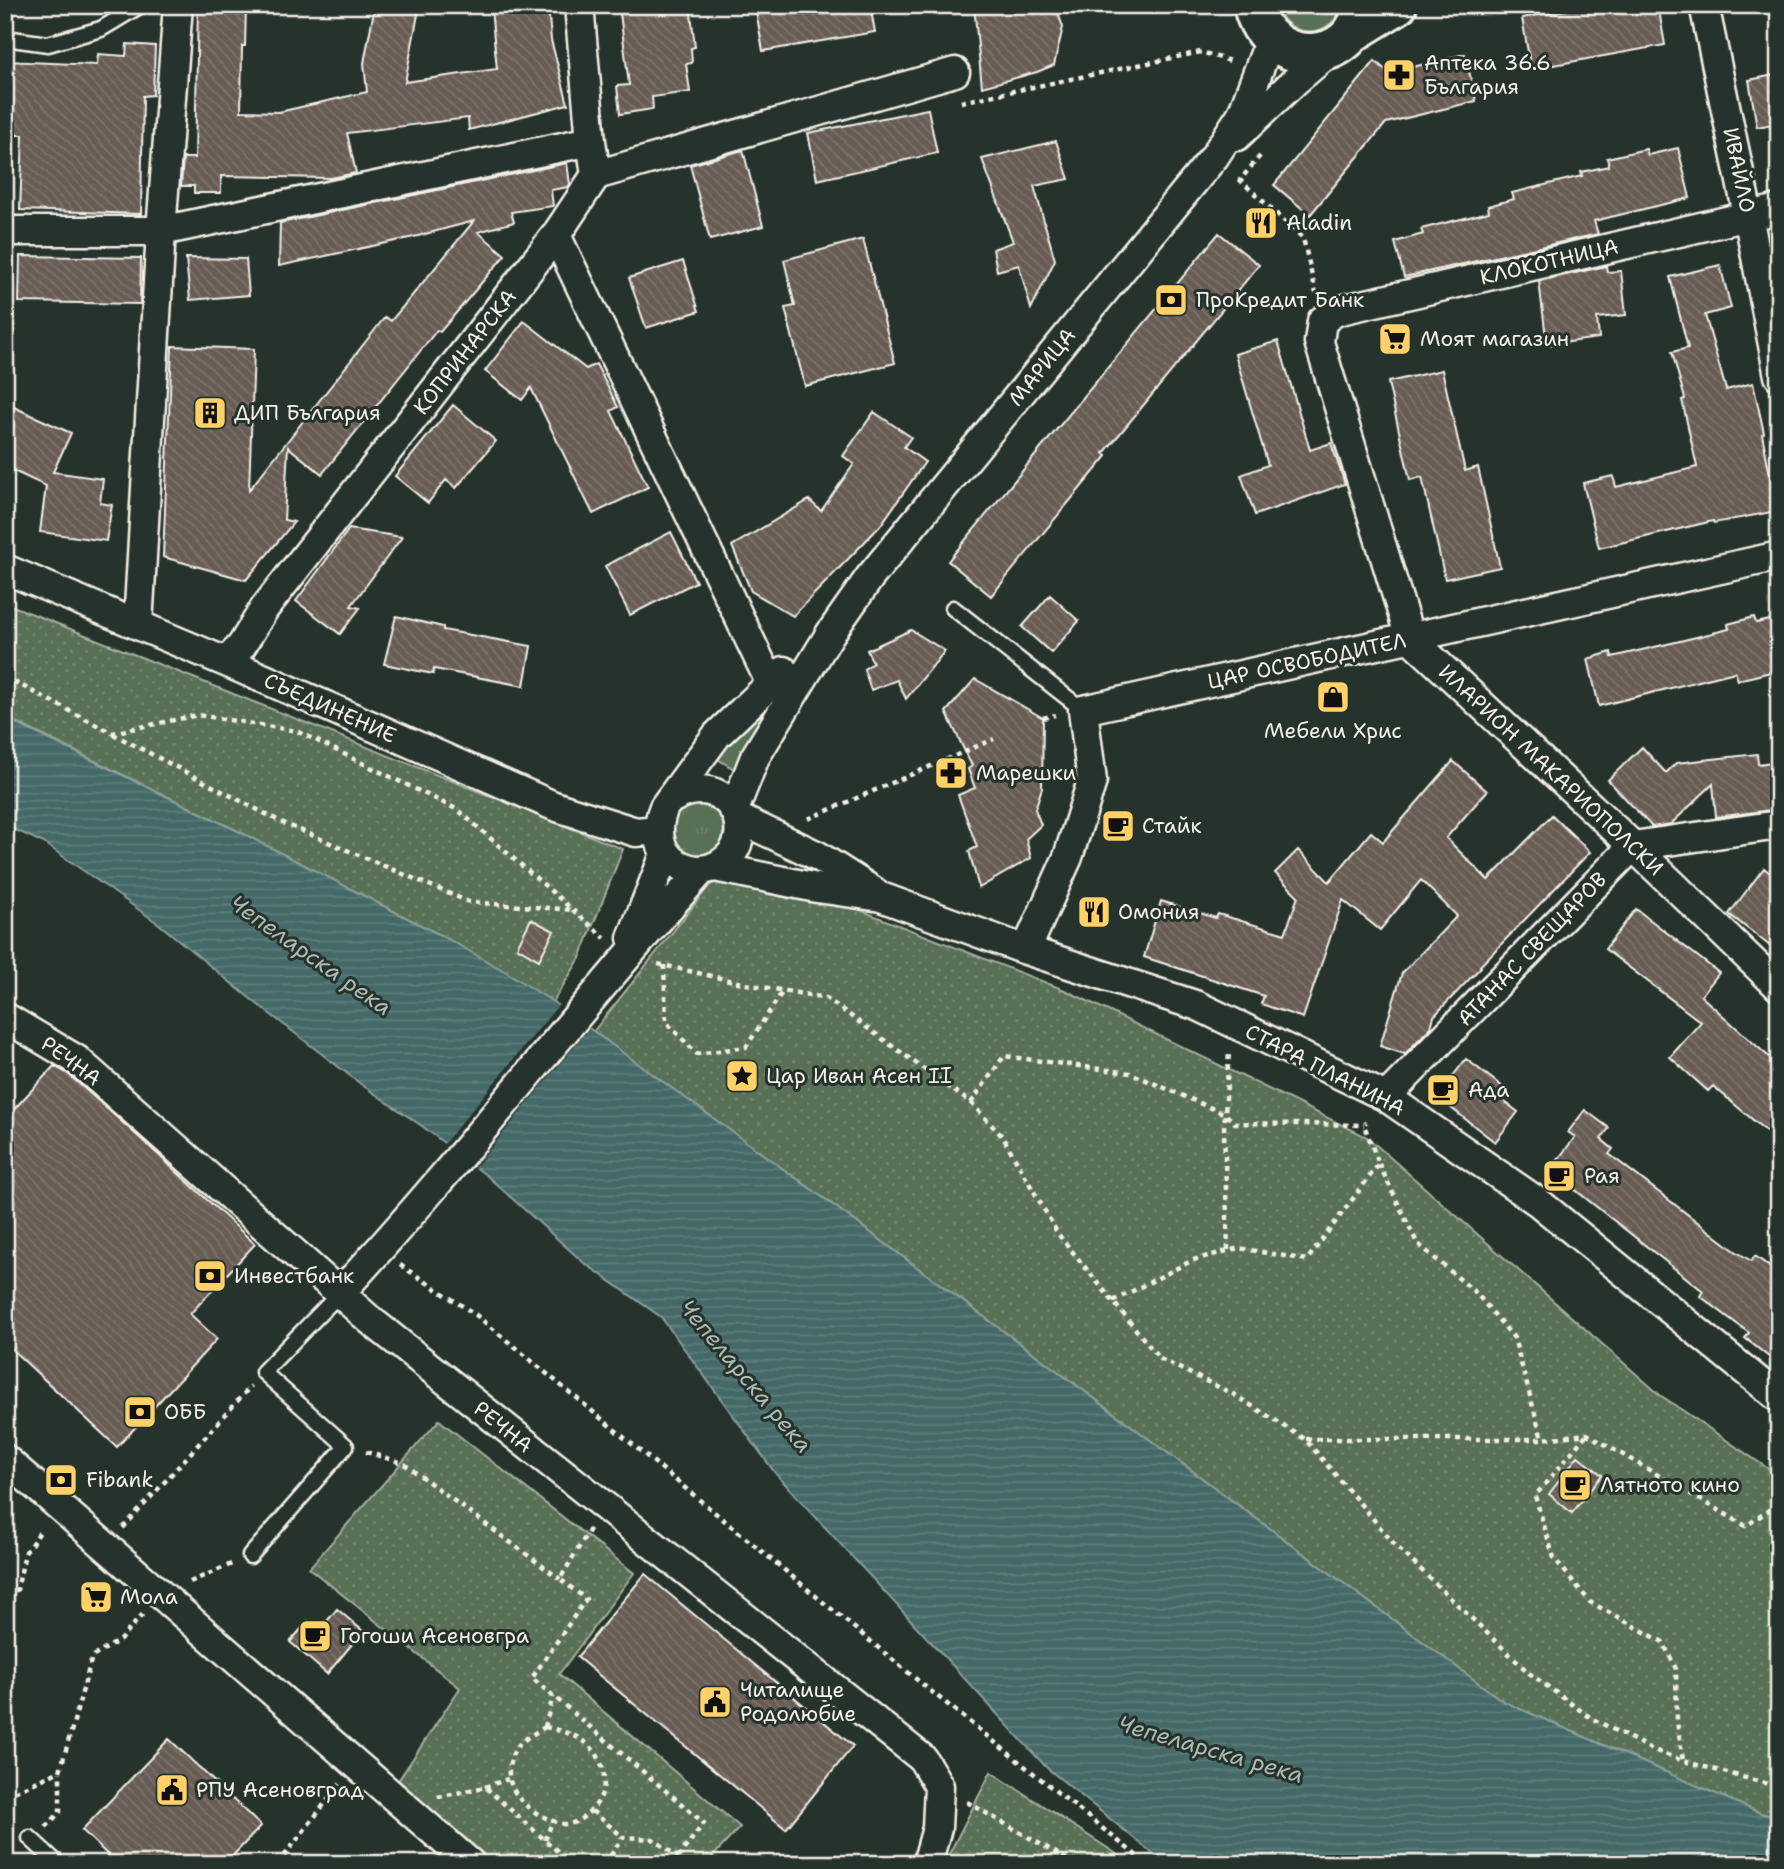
<svg xmlns="http://www.w3.org/2000/svg" width="1784" height="1869" font-family="'Shantell Sans',sans-serif">
  <style>
    .grass { fill: url(#grass-tufts); stroke: #a6b09e; stroke-width: 2 }
    .park { fill: url(#park-dots); stroke: #a6b09e; stroke-width: 2 }
    .water { fill: url(#water-rules); stroke: #8a9f9b; stroke-width: 2 }
    .pier { fill: #26332d }
    .building { fill: url(#building-back-hatch); stroke: #f4f1e8; stroke-width: 2 }
    .lines { fill: none; stroke-linecap: round; stroke-linejoin: round }
    .lane-casing { stroke: #f4f1e8; stroke-width: 19 }
    .street-casing { stroke: #f4f1e8; stroke-width: 33 }
    .secondary-casing { stroke: #f4f1e8; stroke-width: 44 }
    .path { stroke: #f4f1e8; stroke-width: 4.5; stroke-dasharray: 5 5; stroke-linecap: butt }
    .lane { stroke: #26332d; stroke-width: 14 }
    .street { stroke: #26332d; stroke-width: 28 }
    .secondary { stroke: #26332d; stroke-width: 38 }
    .labels { text-anchor: middle; stroke-width: 6; stroke-linejoin: round; paint-order: stroke }
    .poi-label { font-size: 21px; fill: #f4f1e8; stroke: #26332d; text-anchor: start }
    .street-label { font-size: 21px; fill: #f4f1e8; stroke: #26332d }
    .water-label { font-size: 23px; font-style: italic; fill: #aebbb4; stroke: #26332d }
  </style>
  <defs>
    <pattern id="grass-tufts" width="24" height="20" patternUnits="userSpaceOnUse" patternTransform="scale(1.75)"><rect width="24" height="20" fill="#597055"/><path d="M3 7l-1-3M5 7V3M7 7l1-3M15 17l-1-3M17 17v-4M19 17l1-3" fill="none" stroke="#71856d"/></pattern>
    <pattern id="park-dots" width="8" height="8" patternUnits="userSpaceOnUse" patternTransform="scale(1.75)"><rect width="8" height="8" fill="#597055"/><path d="M2 2h.1M6 6h.1" fill="none" stroke="#71856d" stroke-width="1.8" stroke-linecap="round"/></pattern>
    <pattern id="water-rules" width="6" height="5" patternUnits="userSpaceOnUse" patternTransform="scale(1.75)"><rect width="6" height="5" fill="#446967"/><path d="M0 2.5h6" fill="none" stroke="#607f7d"/></pattern>
    <pattern id="building-back-hatch" width="6" height="6" patternUnits="userSpaceOnUse" patternTransform="scale(1.75)"><rect width="6" height="6" fill="#675c54"/><path d="M-1 5l2 2M0 0l6 6M5-1l2 2" fill="none" stroke="#7d746d"/></pattern>
  </defs>
  <rect width="100%" height="100%" fill="#26332d"/>
  <filter id="ink" filterUnits="userSpaceOnUse"><feTurbulence type="fractalNoise" baseFrequency=".0143" numOctaves="2"/><feDisplacementMap in="SourceGraphic" scale="14" xChannelSelector="R" yChannelSelector="G"/><feConvolveMatrix kernelMatrix="1 2 1 2 8 2 1 2 1" color-interpolation-filters="sRGB"/></filter>
  <g filter="url(#ink)">
    <path class="grass" d="M 1277,5 L 1342,5 C 1333,40 1285,40 1277,5 Z
      M 777,691 L 736,770 L 711,755 Z
      M 690,800 L 717,807 L 725,824 L 721,843 L 715,850 L 697,857 L 688,856 L 673,845 L 669,818 Z"/>
    <path class="park" d="M 5,603 L 623,849 L 580,958 L 553,1002 L 446,938 L 244,834 L 5,717 Z
      M 718,875 L 793,884 L 1067,991 L 1367,1137 L 1660,1395 L 1779,1476 L 1779,1818 L 1760,1813 L 1504,1702 L 829,1202 L 593,1032 Z
      M 439,1420 L 634,1573 L 559,1674 L 740,1827 L 706,1864 L 477,1864 L 390,1793 L 460,1688 L 309,1568 Z
      M 991,1772 L 1132,1864 L 944,1864 Z"/>
    <path class="water" d="M 5,718 L 244,834 L 446,938 L 508,973 L 553,1002 L 829,1202 L 1504,1702 L 1760,1813 L 1779,1818 L 1779,1864 L 1166,1864 L 1047,1768 L 776,1474 L 661,1317 L 583,1262 L 487,1176 L 422,1126 L 362,1085 L 252,1000 L 159,924 L 44,843 L 5,825 Z"/>
    <path class="pier" d="M 560,1003 L 591,1026 L 473,1170 L 442,1146 Z"/>
    <path class="building" d="M 198,5 L 246,5 L 245,46 L 242,46 L 241,111 L 279,112 L 367,92 L 364,63 L 375,5 L 399,5 L 419,9 L 405,82 L 497,69 L 491,9 L 548,5 L 551,40 L 568,104 L 469,130 L 468,118 L 347,133 L 356,173 L 331,178 L 221,176 L 221,193 L 194,193 L 194,186 L 181,186 L 183,158 L 195,158 Z
      M 619,5 L 690,5 L 695,47 L 691,48 L 692,63 L 686,64 L 690,92 L 652,97 L 653,109 L 620,114 L 617,86 L 629,85 Z
      M 755,5 L 870,5 L 875,32 L 763,51 Z
      M 974,5 L 1055,5 L 1063,27 L 1054,65 L 1037,72 L 982,87 Z
      M 1594,5 L 1658,5 L 1665,45 L 1531,69 L 1522,18 Z
      M 127,44 L 155,46 L 153,95 L 143,96 L 141,214 L 20,210 L 23,135 L 5,135 L 5,61 L 97,65 L 98,54 L 126,56 Z
      M 1465,54 L 1476,101 L 1386,123 L 1310,215 L 1274,185 L 1375,61 L 1389,73 Z
      M 1779,74 L 1779,123 L 1757,127 L 1749,80 Z
      M 928,109 L 937,153 L 817,180 L 808,133 Z
      M 1056,141 L 1069,179 L 1034,186 L 1055,260 L 1031,309 L 1019,265 L 997,271 L 993,249 L 1013,242 L 982,159 Z
      M 1678,148 L 1690,198 L 1594,221 L 1598,234 L 1404,277 L 1395,242 L 1423,234 L 1421,229 L 1489,212 L 1488,206 L 1514,199 L 1512,193 L 1582,176 L 1581,172 L 1609,166 L 1607,158 L 1646,149 L 1648,155 Z
      M 743,150 L 763,226 L 710,240 L 690,165 Z
      M 567,163 L 570,184 L 568,187 L 551,190 L 553,206 L 511,212 L 514,222 L 478,232 L 505,255 L 440,332 L 437,330 L 322,474 L 288,447 L 284,520 L 294,522 L 246,580 L 163,557 L 172,346 L 254,349 L 249,490 L 385,317 L 391,321 L 474,221 L 414,237 L 279,266 L 280,223 Z
      M 1219,233 L 1259,265 L 1104,453 L 1107,456 L 991,596 L 948,561 Z
      M 863,239 L 895,363 L 805,386 L 785,308 L 795,306 L 784,260 Z
      M 20,256 L 141,258 L 140,304 L 19,302 Z
      M 186,258 L 246,259 L 249,295 L 190,300 Z
      M 683,261 L 699,311 L 646,328 L 629,278 Z
      M 1720,265 L 1731,308 L 1705,315 L 1726,390 L 1753,383 L 1764,433 L 1762,434 L 1777,511 L 1714,523 L 1713,521 L 1599,548 L 1583,483 L 1613,476 L 1616,487 L 1697,467 L 1682,400 L 1685,399 L 1672,352 L 1688,348 L 1670,277 Z
      M 1606,266 L 1607,272 L 1621,271 L 1626,315 L 1597,318 L 1599,338 L 1547,345 L 1539,281 Z
      M 524,321 L 586,369 L 596,364 L 618,407 L 611,411 L 648,487 L 593,514 L 531,388 L 522,400 L 485,371 Z
      M 1278,341 L 1310,450 L 1331,443 L 1345,484 L 1255,515 L 1241,475 L 1268,465 L 1235,354 Z
      M 1442,370 L 1465,471 L 1478,467 L 1500,567 L 1445,579 L 1422,477 L 1410,480 L 1388,382 Z
      M 5,403 L 71,433 L 53,472 L 103,479 L 100,503 L 112,505 L 106,541 L 40,532 L 46,486 L 5,467 Z
      M 453,405 L 496,441 L 456,488 L 446,480 L 428,503 L 395,476 Z
      M 874,412 L 911,437 L 904,447 L 925,462 L 880,526 L 793,616 L 751,591 L 732,546 L 809,500 L 821,511 L 854,464 L 843,456 Z
      M 349,529 L 402,537 L 351,606 L 360,608 L 340,634 L 296,601 Z
      M 671,532 L 696,582 L 630,615 L 605,566 Z
      M 1050,595 L 1079,621 L 1051,653 L 1022,627 Z
      M 396,616 L 443,627 L 443,630 L 531,646 L 524,686 L 434,669 L 433,674 L 384,664 Z
      M 1754,617 L 1756,623 L 1779,618 L 1779,670 L 1738,680 L 1735,672 L 1599,706 L 1588,659 L 1611,652 L 1612,657 L 1680,641 L 1729,629 L 1728,624 Z
      M 911,630 L 945,651 L 906,699 L 897,680 L 871,690 L 864,669 L 873,663 L 867,650 Z
      M 975,679 L 1043,718 L 1042,788 L 1035,809 L 1041,825 L 1026,839 L 1031,858 L 979,888 L 969,851 L 977,847 L 958,795 L 975,788 L 968,769 L 972,766 L 946,712 Z
      M 1642,747 L 1666,773 L 1676,763 L 1757,754 L 1758,764 L 1779,761 L 1779,809 L 1716,817 L 1713,784 L 1671,824 L 1652,827 L 1608,780 Z
      M 1453,761 L 1487,791 L 1446,838 L 1488,880 L 1552,815 L 1590,852 L 1480,966 L 1481,967 L 1434,1016 L 1431,1027 L 1405,1054 L 1380,1046 L 1402,973 L 1457,916 L 1421,880 L 1380,930 L 1343,900 L 1303,1018 L 1261,1004 L 1264,996 L 1144,957 L 1161,901 L 1216,918 L 1218,914 L 1285,934 L 1298,896 L 1275,873 L 1298,850 L 1329,882 L 1371,832 L 1383,842 Z
      M 1764,868 L 1779,880 L 1779,953 L 1729,914 Z
      M 1636,909 L 1719,973 L 1701,996 L 1779,1066 L 1779,1142 L 1713,1086 L 1708,1091 L 1670,1057 L 1701,1022 L 1605,949 Z
      M 531,919 L 554,931 L 539,960 L 517,947 Z
      M 1466,1059 L 1504,1088 L 1497,1096 L 1518,1112 L 1495,1142 L 1437,1097 Z
      M 54,1066 L 67,1073 L 150,1147 L 255,1244 L 190,1314 L 217,1339 L 117,1447 L 5,1343 L 5,1119 Z
      M 1585,1110 L 1609,1128 L 1601,1139 L 1613,1149 L 1609,1154 L 1734,1250 L 1751,1261 L 1755,1256 L 1779,1274 L 1779,1365 L 1745,1338 L 1749,1333 L 1700,1296 L 1703,1291 L 1550,1170 L 1575,1137 L 1568,1132 Z
      M 1578,1456 L 1602,1475 L 1572,1513 L 1549,1494 Z
      M 645,1574 L 853,1746 L 786,1829 L 577,1657 Z
      M 337,1609 L 363,1631 L 327,1674 L 290,1642 L 308,1621 L 319,1631 Z
      M 169,1739 L 261,1826 L 225,1864 L 117,1864 L 82,1830 Z"/>
    <g class="lines">
      <defs>
        <path id="lane" d="M 5,38 L 48,44 L 101,29 L 141,5
          M 953,608 L 1083,710
          M 250,1556 L 346,1446 L 263,1372 L 339,1294
          M 30,1838 L 58,1864"/>
        <path id="street" d="M 1704,5 L 1748,215 L 1779,376
          M 1237,136 L 1295,81 L 1334,48
          M 596,175 L 955,72
          M 1779,209 L 1336,311 L 1322,321 L 1319,342 L 1410,638 L 1633,846 L 1779,987
          M 5,231 L 161,231 L 591,141
          M 556,235 L 770,682
          M 5,569 L 226,662 L 554,806 L 636,832 L 658,830
          M 138,625 L 161,231 L 178,5
          M 226,662 L 242,645 L 264,609 L 556,235 L 596,175 L 591,141 L 579,5
          M 673,798 C 728,766 765,839 718,865 C 709,870 697,871 687,868 C 658,859 654,831 664,807 L 717,735 L 784,671
          M 734,810 L 755,757 L 830,634 L 870,577 L 1214,157 L 1242,114 L 1270,40
          M 738,818 L 818,856 L 873,891
          M 715,867 L 817,888 L 881,897 L 1026,950 L 1198,1006 L 1386,1097 L 1538,1202 L 1779,1398
          M 632,938 L 665,854
          M 1026,950 L 1068,857 L 1092,781 L 1083,710 L 1779,556
          M 5,1017 L 77,1060 L 370,1320 L 922,1758 L 939,1786 L 937,1828 L 927,1864
          M 1386,1097 L 1633,846 L 1779,825
          M 339,1294 C 466,1157 578,1009 702,870
          M 5,1459 L 471,1864"/>
        <path id="secondary" d="M 1253,5 C 1268,74 1359,64 1362,5
          M 1353,32 L 1397,5"/>
      </defs>
      <use href="#lane" class="lane-casing"/>
      <use href="#street" class="street-casing"/>
      <use href="#secondary" class="secondary-casing"/>
      <path class="path" d="M 961,102 L 1201,52 L 1233,62
        M 1260,156 L 1240,180 L 1303,238 L 1316,293
        M 5,677 L 112,733 L 198,715 L 297,731 L 458,810 L 605,938
        M 1043,718 L 1055,715
        M 113,734 L 281,822 L 469,902 L 573,910
        M 808,819 L 994,739
        M 658,964 L 751,985 L 826,998 L 971,1103 L 1003,1137 L 1058,1234 L 1160,1359 L 1233,1394 L 1305,1439 L 1396,1546 L 1529,1673 L 1591,1718 L 1651,1749 L 1683,1761 L 1779,1787
        M 664,965 L 666,1022 L 697,1054 L 746,1047 L 783,991
        M 971,1103 L 1004,1056 L 1130,1073 L 1225,1114 L 1235,1123 L 1364,1125
        M 1379,1164 L 1417,1243 L 1476,1293 L 1514,1338 L 1542,1439
        M 1228,1250 L 1224,1129 L 1229,1052
        M 400,1265 L 476,1315 L 927,1688 L 1147,1864
        M 1113,1301 L 1193,1260 L 1239,1248 L 1307,1260 L 1379,1164 L 1364,1125 L 1366,1122
        M 1586,1435 L 1535,1496 L 1554,1558 L 1590,1602 L 1663,1642 L 1676,1669 L 1677,1722 L 1683,1761
        M 1306,1439 L 1542,1439 L 1587,1434 L 1746,1526 L 1779,1503
        M 366,1452 L 403,1463 L 560,1579
        M 123,1528 L 251,1386
        M 590,1529 L 560,1579 L 586,1599 L 532,1678 L 704,1823 L 673,1864
        M 190,1582 L 234,1563
        M 5,1592 L 17,1590 L 25,1553 L 42,1529
        M 545,1727 C 568,1732 592,1739 601,1763 C 606,1776 605,1792 597,1803 C 590,1813 579,1823 567,1824 C 560,1825 552,1820 546,1818 C 519,1806 498,1780 515,1750 C 521,1740 535,1733 545,1727 Z
        M 545,1727 L 553,1696
        M 485,1787 L 508,1779
        M 5,1793 L 12,1793 L 60,1771 L 92,1657 L 120,1640 L 143,1614
        M 438,1797 L 485,1787 L 572,1864
        M 967,1802 L 1075,1864
        M 592,1811 L 623,1837
        M 46,1827 L 60,1812 L 60,1772
        M 545,1840 L 553,1820
        M 278,1864 L 340,1784
        M 605,1864 L 623,1837 L 653,1839 L 678,1857"/>
      <use href="#lane" class="lane"/>
      <use href="#street" class="street"/>
      <use href="#secondary" class="secondary"/>
    </g>
  </g>
  <defs>
    <symbol id="pharmacy-square" viewBox="-11 -11 22 22"><rect x="-9" y="-9" width="18" height="18" rx="4" fill="#ffd166" stroke="#26332d"/><path d="M-2-6h4v4h4v4h-4v4h-4v-4h-4v-4h4Z" fill="#111"/></symbol>
    <symbol id="restaurant-square" viewBox="-11 -11 22 22"><rect x="-9" y="-9" width="18" height="18" rx="4" fill="#ffd166" stroke="#26332d"/><path d="M-5-6h1v4h1v-4h1v4h1v-4h1v5L-1.5 .5V6h-2V.5L-5-1ZM5-6V6H3V1.5H1.5Q1.5-4 5-6Z" fill="#111"/></symbol>
    <symbol id="bank-square" viewBox="-11 -11 22 22"><rect x="-9" y="-9" width="18" height="18" rx="4" fill="#ffd166" stroke="#26332d"/><path d="M-6-4H6V4H-6ZM0-2.3a2.3 2.3 0 1 0 0 4.6a2.3 2.3 0 1 0 0-4.6Z" fill="#111"/></symbol>
    <symbol id="supermarket-square" viewBox="-11 -11 22 22"><rect x="-9" y="-9" width="18" height="18" rx="4" fill="#ffd166" stroke="#26332d"/><path d="M-6-5.5h2.5l.6 2H6L4.5 2H-2.5L-4.4-4H-6ZM-1.5 3.2a1.3 1.3 0 1 0 .1 0ZM3 3.2a1.3 1.3 0 1 0 .1 0Z" fill="#111"/></symbol>
    <symbol id="building-square" viewBox="-11 -11 22 22"><rect x="-9" y="-9" width="18" height="18" rx="4" fill="#ffd166" stroke="#26332d"/><path d="M-4-6H4V6H1V3H-1V6H-4ZM-2.5-4.3h1.7v1.8h-1.7ZM.8-4.3h1.7v1.8H.8ZM-2.5-1h1.7V.8h-1.7ZM.8-1h1.7V.8H.8Z" fill="#111"/></symbol>
    <symbol id="shop-square" viewBox="-11 -11 22 22"><rect x="-9" y="-9" width="18" height="18" rx="4" fill="#ffd166" stroke="#26332d"/><path d="M-5-2.5h2.3a2.7 3.5 0 0 1 5.4 0H5L5.5 6h-11ZM-1.5-2.5h3a1.5 2.3 0 0 0-3 0Z" fill="#111"/></symbol>
    <symbol id="cafe-square" viewBox="-11 -11 22 22"><rect x="-9" y="-9" width="18" height="18" rx="4" fill="#ffd166" stroke="#26332d"/><path d="M-5.5-4.5H6V0H3Q3 3.5 0 3.5H-2.5Q-5.5 3.5-5.5 0ZM3-3.2v2h1.7v-2ZM-6 4.5H4V6H-6Z" fill="#111"/></symbol>
    <symbol id="sight-square" viewBox="-11 -11 22 22"><rect x="-9" y="-9" width="18" height="18" rx="4" fill="#ffd166" stroke="#26332d"/><path d="M0-6L1.8-2.2L6-1.7L2.9 1.2L3.7 5.4L0 3.3L-3.7 5.4L-2.9 1.2L-6-1.7L-1.8-2.2Z" fill="#111"/></symbol>
    <symbol id="civic-square" viewBox="-11 -11 22 22"><rect x="-9" y="-9" width="18" height="18" rx="4" fill="#ffd166" stroke="#26332d"/><path d="M-.6-6.5H3V-4.5H.6V-3L4-1V1h2V6H-6V1h2V-1L-.6-3ZM-1.2 2.5V6h2.4V2.5Z" fill="#111"/></symbol>
  </defs>
  <g fill-rule="evenodd">
    <use href="#pharmacy-square" x="1380" y="56" width="38" height="38"/>
    <use href="#restaurant-square" x="1242" y="204" width="38" height="38"/>
    <use href="#bank-square" x="1152" y="281" width="38" height="38"/>
    <use href="#supermarket-square" x="1376" y="320" width="38" height="38"/>
    <use href="#building-square" x="191" y="394" width="38" height="38"/>
    <use href="#shop-square" x="1314" y="678" width="38" height="38"/>
    <use href="#pharmacy-square" x="932" y="754" width="38" height="38"/>
    <use href="#cafe-square" x="1099" y="807" width="38" height="38"/>
    <use href="#restaurant-square" x="1075" y="893" width="38" height="38"/>
    <use href="#sight-square" x="723" y="1057" width="38" height="38"/>
    <use href="#cafe-square" x="1424" y="1071" width="38" height="38"/>
    <use href="#cafe-square" x="1540" y="1157" width="38" height="38"/>
    <use href="#bank-square" x="191" y="1257" width="38" height="38"/>
    <use href="#bank-square" x="121" y="1393" width="38" height="38"/>
    <use href="#bank-square" x="42" y="1461" width="38" height="38"/>
    <use href="#cafe-square" x="1556" y="1466" width="38" height="38"/>
    <use href="#supermarket-square" x="77" y="1578" width="38" height="38"/>
    <use href="#cafe-square" x="296" y="1617" width="38" height="38"/>
    <use href="#civic-square" x="696" y="1683" width="38" height="38"/>
    <use href="#civic-square" x="153" y="1771" width="38" height="38"/>
  </g>
  <g class="labels">
    <g class="poi-label">
      <text x="1424" y="70">Аптека 36.6<tspan x="1424" dy="24">България</tspan></text>
      <text x="1286" y="230">Aladin</text>
      <text x="1196" y="307">ПроКредит Банк</text>
      <text x="1420" y="346">Моят магазин</text>
      <text x="234" y="420">ДИП България</text>
      <text x="1333" y="738" text-anchor="middle">Мебели Хрис</text>
      <text x="976" y="780">Марешки</text>
      <text x="1142" y="833">Стайк</text>
      <text x="1118" y="919">Омония</text>
      <text x="766" y="1083">Цар Иван Асен II</text>
      <text x="1468" y="1097">Ада</text>
      <text x="1584" y="1183">Рая</text>
      <text x="234" y="1283">Инвестбанк</text>
      <text x="164" y="1419">ОББ</text>
      <text x="86" y="1487">Fibank</text>
      <text x="1600" y="1492">Лятното кино</text>
      <text x="120" y="1604">Мола</text>
      <text x="340" y="1643">Гогоши Асеновгра</text>
      <text x="740" y="1697">Читалище<tspan x="740" dy="24">Родолюбие</tspan></text>
      <text x="196" y="1797">РПУ Асеновград</text>
    </g>
    <g class="street-label">
      <text transform="translate(1739 170) rotate(78)" y="7">ИВАЙЛО</text>
      <text transform="translate(1549 262) rotate(-13)" y="7">КЛОКОТНИЦА</text>
      <text transform="translate(465 352) rotate(-52)" y="7">КОПРИНАРСКА</text>
      <text transform="translate(1042 367) rotate(-51)" y="7">МАРИЦА</text>
      <text transform="translate(1307 661) rotate(-12)" y="7">ЦАР ОСВОБОДИТЕЛ</text>
      <text transform="translate(330 708) rotate(24)" y="7">СЪЕДИНЕНИЕ</text>
      <text transform="translate(1551 770) rotate(43)" y="7">ИЛАРИОН МАКАРИОПОЛСКИ</text>
      <text transform="translate(1532 949) rotate(-46)" y="7">АТАНАС СВЕЩАРОВ</text>
      <text transform="translate(71 1061) rotate(36)" y="7">РЕЧНА</text>
      <text transform="translate(1325 1070) rotate(27)" y="7">СТАРА ПЛАНИНА</text>
      <text transform="translate(503 1427) rotate(39)" y="7">РЕЧНА</text>
    </g>
    <g class="water-label">
      <text transform="translate(311 955) rotate(35)" y="8">Чепеларска река</text>
      <text transform="translate(746 1376) rotate(50)" y="8">Чепеларска река</text>
      <text transform="translate(1211 1749) rotate(16)" y="8">Чепеларска река</text>
    </g>
  </g>
  <rect width="1784" height="1869" fill="none" stroke="#26332d" stroke-width="28"/>
  <rect x="14" y="14" width="1756" height="1841" fill="none" stroke="#f4f1e8" stroke-width="2.5" filter="url(#ink)"/>
</svg>
